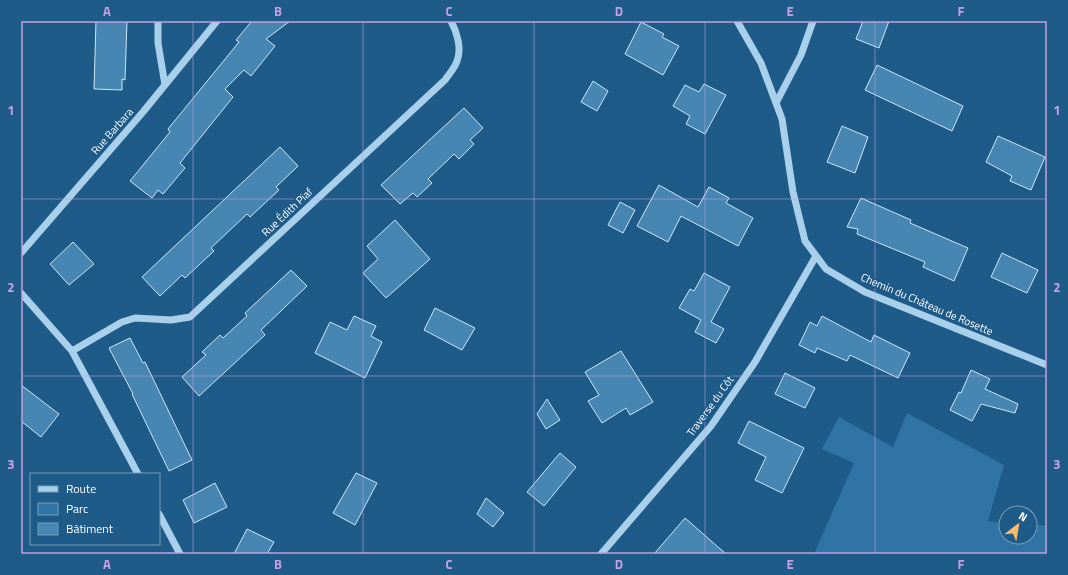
<svg xmlns="http://www.w3.org/2000/svg" width="1068" height="575" font-family="'Titillium Web',sans-serif">
  <style>
    .green { fill: #2f74a5 }
    .building { fill: #4785b2; stroke: #cee7f8 }
    .lines { fill: none; stroke-linecap: round; stroke-linejoin: round }
    .minor { stroke: #a9d0eb; stroke-width: 7 }
    .grid { fill: none; stroke: #c4a0e2; stroke-width: 1; stroke-opacity: 0.55 }
    .labels { text-anchor: middle; stroke-width: 3.5; stroke-linejoin: round; paint-order: stroke }
    .street-label { font-size: 11px; fill: #fff; stroke: #1e5b89 }
    .neatline { fill: none; stroke: #c4a0e2; stroke-width: 1.5 }
    .grid-label { font-size: 13px; text-anchor: middle; font-weight: bold; fill: #c4a0e2 }
  </style>
  <rect width="100%" height="100%" fill="#1e5b89"/>
  <path class="green" d="M 907,413 L 1004,465 L 988,521 L 1006,523 L 1006,537 L 1030,537 L 1030,524 L 1047,526 L 1047,554 L 814,554 L 854,463 L 822,449 L 839,417 L 893,447 Z"/>
  <path class="building" d="M 96,21 L 127,21 L 125,80 L 122,79 L 122,90 L 94,89 Z
    M 252,21 L 290,21 L 266,39 L 275,46 L 251,76 L 244,70 L 225,89 L 233,97 L 180,163 L 185,168 L 163,194 L 158,190 L 152,198 L 130,181 L 170,132 L 168,129 L 239,42 L 236,40 Z
    M 863,21 L 889,21 L 879,48 L 856,39 Z
    M 641,22 L 664,34 L 662,37 L 679,46 L 663,75 L 625,54 Z
    M 877,65 L 963,106 L 952,131 L 865,90 Z
    M 593,81 L 608,91 L 597,111 L 581,102 Z
    M 704,84 L 726,95 L 705,134 L 686,124 L 690,116 L 673,106 L 685,85 L 699,92 Z
    M 464,108 L 483,128 L 470,140 L 474,144 L 459,159 L 454,154 L 428,179 L 432,183 L 417,197 L 413,193 L 400,204 L 381,185 Z
    M 842,126 L 868,137 L 855,173 L 827,162 Z
    M 998,136 L 1045,157 L 1031,190 L 1010,181 L 1012,176 L 986,162 Z
    M 280,147 L 298,166 L 276,187 L 279,190 L 250,217 L 247,214 L 211,248 L 214,251 L 185,278 L 182,275 L 160,296 L 142,277 Z
    M 659,185 L 698,207 L 709,187 L 729,198 L 726,203 L 753,218 L 738,246 L 681,216 L 668,242 L 637,226 Z
    M 861,198 L 911,220 L 910,223 L 968,248 L 954,281 L 923,267 L 925,262 L 857,234 L 858,229 L 847,227 Z
    M 620,202 L 635,210 L 623,233 L 608,225 Z
    M 395,220 L 430,259 L 386,298 L 363,273 L 378,259 L 367,246 Z
    M 73,242 L 94,264 L 69,285 L 50,264 Z
    M 1002,253 L 1038,270 L 1027,293 L 991,277 Z
    M 291,270 L 307,286 L 261,330 L 265,335 L 199,396 L 182,377 L 206,355 L 202,352 L 220,335 L 223,338 L 247,316 L 245,313 Z
    M 704,273 L 730,287 L 711,322 L 724,329 L 716,343 L 695,332 L 701,320 L 679,308 L 690,289 L 694,291 Z
    M 435,308 L 475,328 L 462,350 L 424,330 Z
    M 354,316 L 376,326 L 371,336 L 382,342 L 365,378 L 315,353 L 330,322 L 347,330 Z
    M 822,316 L 871,342 L 874,335 L 910,353 L 898,378 L 850,355 L 847,361 L 817,348 L 815,353 L 799,345 L 810,322 L 817,326 Z
    M 130,338 L 143,363 L 145,362 L 192,460 L 169,471 L 132,394 L 133,394 L 109,348 Z
    M 621,351 L 653,402 L 630,415 L 626,408 L 602,423 L 588,401 L 599,395 L 585,372 Z
    M 971,370 L 990,379 L 985,389 L 1018,404 L 1015,413 L 981,404 L 972,421 L 950,410 L 959,392 L 961,393 Z
    M 785,373 L 815,388 L 805,408 L 775,394 Z
    M 21,385 L 59,414 L 41,437 L 21,421 Z
    M 547,399 L 560,420 L 546,429 L 537,414 Z
    M 749,421 L 804,448 L 782,493 L 755,480 L 766,457 L 738,443 Z
    M 560,453 L 576,467 L 544,506 L 527,492 Z
    M 356,473 L 377,483 L 355,525 L 333,513 Z
    M 215,483 L 227,507 L 194,523 L 183,500 Z
    M 486,498 L 504,513 L 493,527 L 477,514 Z
    M 685,518 L 726,554 L 654,554 Z
    M 247,529 L 274,542 L 267,554 L 234,554 Z"/>
  <g class="lines">
    <path class="minor" d="M 158,21 L 158,43 L 165,85
      M 737,21 L 761,63 L 782,119 L 793,192 L 805,241 L 826,269 L 865,292 L 1047,365
      M 776,103 L 801,55 L 813,21
      M 21,253 L 143,112 L 217,21
      M 21,293 L 72,351 L 138,474
      M 72,351 L 122,322 L 135,318 L 171,320 L 190,317 L 445,80 C 449,74 455,68 457,61 C 462,49 457,32 451,21
      M 159,514 L 180,554
      M 601,554 L 711,426 L 755,362 L 816,256"/>
  </g>
  <path class="grid" d="M 193,21 L 193,554M 363,21 L 363,554M 534,21 L 534,554M 705,21 L 705,554M 875,21 L 875,554M 21,199 L 1047,199M 21,376 L 1047,376"/>
  <g class="labels">
    <g class="street-label">
      <text transform="translate(112 131) rotate(-49)" y="4">Rue Barbara</text>
      <text transform="translate(287 212) rotate(-43)" y="4">Rue Édith Piaf</text>
      <text transform="translate(927 304) rotate(23)" y="4">Chemin du Château de Rosette</text>
      <text transform="translate(710 406) rotate(-54)" y="4">Traverse du Côt</text>
    </g>
  </g>
  <rect width="1068" height="575" fill="none" stroke="#1e5b89" stroke-width="44"/>
  <rect x="30" y="473" width="130" height="72" fill="#1e5b89" stroke="#789db8"/>
  <rect x="38" y="486" width="20" height="6" fill="#a9d0eb" stroke="#789db8"/>
  <text x="66" y="493" font-size="12" fill="#ffffff">Route</text>
  <rect x="38" y="503" width="20" height="12" fill="#2f74a5" stroke="#789db8"/>
  <text x="66" y="513" font-size="12" fill="#ffffff">Parc</text>
  <rect x="38" y="523" width="20" height="12" fill="#4785b2" stroke="#789db8"/>
  <text x="66" y="533" font-size="12" fill="#ffffff">Bâtiment</text>
  <g transform="translate(1018 525) rotate(31)"><circle r="19" fill="#1e5b89" stroke="#789db8"/>
  <path d="M0-3L7 15L0 10L-7 15Z" fill="#fabc68"/>
  <text y="-6" font-size="11" font-weight="bold" text-anchor="middle" fill="#ffffff">N</text>
  </g>
  <rect x="22" y="22" width="1024" height="531" class="neatline"/>
  <g class="grid-label">
    <text x="107" y="16">A</text>
    <text x="278" y="16">B</text>
    <text x="449" y="16">C</text>
    <text x="619" y="16">D</text>
    <text x="790" y="16">E</text>
    <text x="961" y="16">F</text>
    <text x="11" y="115">1</text>
    <text x="1057" y="115">1</text>
    <text x="11" y="292">2</text>
    <text x="1057" y="292">2</text>
    <text x="11" y="469">3</text>
    <text x="1057" y="469">3</text>
    <text x="107" y="569">A</text>
    <text x="278" y="569">B</text>
    <text x="449" y="569">C</text>
    <text x="619" y="569">D</text>
    <text x="790" y="569">E</text>
    <text x="961" y="569">F</text>
  </g>
</svg>
